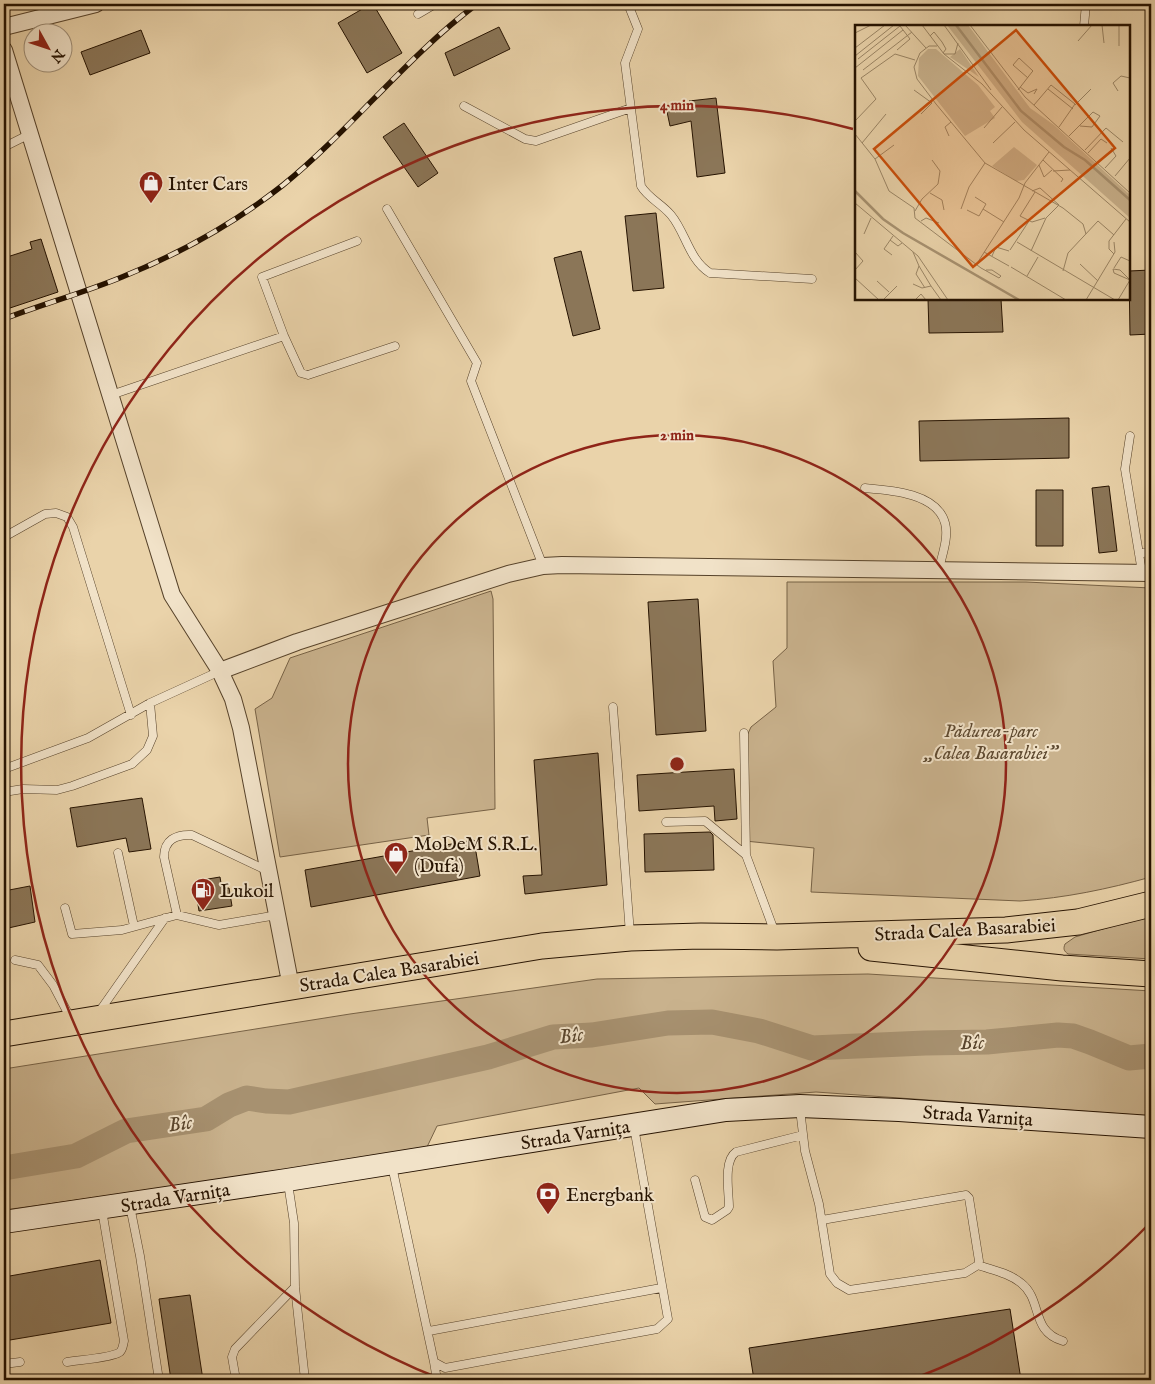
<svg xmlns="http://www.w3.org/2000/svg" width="1155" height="1384" font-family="'IM FELL English',serif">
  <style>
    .green { fill: #c9b28d; stroke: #776246 }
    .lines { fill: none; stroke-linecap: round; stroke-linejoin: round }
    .river { stroke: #a79170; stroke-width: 25 }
    .building { fill: #8b7658; stroke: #251200 }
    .lane-casing { stroke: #56422a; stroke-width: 9 }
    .street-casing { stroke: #56422a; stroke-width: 18 }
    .secondary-casing { stroke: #251200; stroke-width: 24 }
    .primary-casing { stroke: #251200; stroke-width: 27 }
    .lane { stroke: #f1e2c8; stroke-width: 8 }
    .street { stroke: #f1e2c8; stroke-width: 16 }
    .secondary { stroke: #f1e2c8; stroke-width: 22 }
    .primary { stroke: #ead3aa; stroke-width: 25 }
    .rail-casing { stroke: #251200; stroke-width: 5.5 }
    .rail { stroke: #f1e2c8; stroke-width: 4; stroke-dasharray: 11; stroke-linecap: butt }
    .ring { fill: none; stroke: #8f2418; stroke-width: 2.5 }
    .labels { text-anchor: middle; stroke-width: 4; stroke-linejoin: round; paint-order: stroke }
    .poi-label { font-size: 19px; fill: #251200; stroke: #f1e2c8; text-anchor: start }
    .park-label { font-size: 19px; font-style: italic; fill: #5e4a31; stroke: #f1e2c8 }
    .street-label { font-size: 19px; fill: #251200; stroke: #f1e2c8 }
    .water-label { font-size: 20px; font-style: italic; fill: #59452d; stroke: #f1e2c8 }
    .inset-river { fill: none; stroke: #a79170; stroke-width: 2.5 }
    .inset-road { fill: none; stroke: #9b8666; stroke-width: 1 }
    .view { fill: #cb4e0a; fill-opacity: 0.15; stroke: #cb4e0a; stroke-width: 2.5 }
    .inset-edge { fill: none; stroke: #251200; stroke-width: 2.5 }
    .centre { fill: #8f2418; stroke: #f1e2c8; stroke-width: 2.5 }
    .ring-label { font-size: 15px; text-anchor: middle; font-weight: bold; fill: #8f2418; stroke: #f1e2c8; stroke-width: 4; stroke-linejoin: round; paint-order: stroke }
  </style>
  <rect width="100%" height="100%" fill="#ead3aa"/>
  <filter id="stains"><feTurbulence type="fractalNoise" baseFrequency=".004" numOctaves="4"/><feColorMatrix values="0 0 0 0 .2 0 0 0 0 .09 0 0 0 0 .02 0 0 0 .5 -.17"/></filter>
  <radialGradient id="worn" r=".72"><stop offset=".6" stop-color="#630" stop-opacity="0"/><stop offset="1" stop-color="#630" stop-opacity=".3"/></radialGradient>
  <path class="green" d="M 787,582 L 1026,582 L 1151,588 L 1151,877 C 1108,889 1065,898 1020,901 L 811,892 L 814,848 L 745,841 L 744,742 L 751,727 L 776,707 L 773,661 L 787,648 Z
    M 491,591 L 493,599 L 495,809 L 427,818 L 429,835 L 280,857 L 255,709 L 272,698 L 290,658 Z
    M 1151,915 L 1151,959 L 1068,954 C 1064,951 1063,949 1065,944 L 1075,937 Z
    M 868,974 L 1151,991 L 1151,1116 L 816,1092 L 655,1104 L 639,1088 L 437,1126 L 427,1147 L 186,1185 L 4,1210 L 4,1069 L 350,1014 L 597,979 Z"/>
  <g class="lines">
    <path class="river" d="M 4,1168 L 76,1156 L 126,1131 L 206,1119 L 229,1105 L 247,1098 L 266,1101 L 289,1102 L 488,1057 L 553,1037 L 592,1035 L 668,1023 L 712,1022 L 759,1031 L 812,1048 L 925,1043 L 987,1042 L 1058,1035 L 1073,1036 L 1090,1042 L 1129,1058 L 1151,1056"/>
  </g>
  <path class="building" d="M 371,4 L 373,4 L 402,53 L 367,73 L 338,23 Z
    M 499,27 L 510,49 L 454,76 L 445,53 Z
    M 141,30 L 150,53 L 90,75 L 81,52 Z
    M 716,98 L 725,173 L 697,177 L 691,121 L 670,126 L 666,107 L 689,102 L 689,101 Z
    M 404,123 L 438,173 L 418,187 L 383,137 Z
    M 656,213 L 664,288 L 633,291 L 625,216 Z
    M 41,239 L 58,292 L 4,310 L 4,258 L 32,249 L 30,242 Z
    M 581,251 L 600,329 L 573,336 L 554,258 Z
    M 1151,270 L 1151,334 L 1130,335 L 1129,271 Z
    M 928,299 L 1001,299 L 1003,332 L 929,333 Z
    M 1069,418 L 1069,458 L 920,461 L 919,421 Z
    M 1109,486 L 1117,551 L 1099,553 L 1092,488 Z
    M 1036,490 L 1063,490 L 1063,546 L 1036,546 Z
    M 698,599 L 706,731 L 656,735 L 648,602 Z
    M 598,753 L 607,885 L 525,894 L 523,876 L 542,875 L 534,760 Z
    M 734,769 L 737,819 L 715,821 L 714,806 L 639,811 L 637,775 Z
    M 142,798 L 151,849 L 129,852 L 126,838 L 77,847 L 70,808 Z
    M 710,832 L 713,835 L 714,870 L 645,872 L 644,834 Z
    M 474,840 L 480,876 L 311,907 L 305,870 Z
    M 220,877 L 222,889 L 229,888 L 232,906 L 199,911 L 196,892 L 203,891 L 202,880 Z
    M 30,886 L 35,922 L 4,929 L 4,891 Z
    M 100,1260 L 111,1323 L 4,1341 L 4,1277 Z
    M 190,1295 L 203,1380 L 171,1380 L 159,1299 Z
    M 1010,1309 L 1021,1380 L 754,1380 L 749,1348 Z"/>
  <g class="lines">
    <defs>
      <path id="lane" d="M 628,4 L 638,29 L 625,63 L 641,186 C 648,198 662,204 671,215 C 686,233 689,260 710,273 L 812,279
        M 418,14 L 435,4
        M 1084,26 L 1086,4
        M 464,106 L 525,139 L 536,141 L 631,108
        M 4,147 L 30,134
        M 387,209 L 477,363 L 471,381 L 543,566
        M 4,214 L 4,220
        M 357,241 L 262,277 L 284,336 L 301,373 L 308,375 L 395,346
        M 111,395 L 284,336
        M 1130,436 L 1125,469 L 1142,572
        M 865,488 C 890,490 937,493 945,523 C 949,537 942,555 939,569
        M 4,537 L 45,514 L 56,513 L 67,517 L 73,527 L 131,715
        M 1139,554 L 1151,551
        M 613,707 L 630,934
        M 744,733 L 746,855 L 775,933
        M 4,769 L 88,738 L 150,703 L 220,671
        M 4,792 L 23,789 L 57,790 L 72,786 L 132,764 L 147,750 L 153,736 L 150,703
        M 666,822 L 705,821 L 746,855
        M 118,853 L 134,926
        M 65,908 L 72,934 L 122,930 L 177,915 L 219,925 L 277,915
        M 177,915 L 164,857 C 164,840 176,834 192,835 L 268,871
        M 15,960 L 38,965 L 53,985 L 71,1019
        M 99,1012 L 165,918
        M 800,1109 L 805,1151 L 819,1204 L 830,1274 L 837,1283 L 849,1290 L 965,1273 L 978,1265 L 979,1261 L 969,1198 L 966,1195 L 822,1220
        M 392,1166 L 434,1362 L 445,1368 L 657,1329 L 668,1319 L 634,1127
        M 695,1180 L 705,1217 L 712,1220 L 727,1210 L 729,1207 C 729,1192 723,1161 736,1152 L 803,1135
        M 288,1183 L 294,1223 L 295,1287 L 305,1380
        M 130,1206 L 140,1256 L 159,1380
        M 978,1265 C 992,1270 1009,1273 1021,1283 C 1043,1300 1030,1331 1063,1341
        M 429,1331 L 661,1288
        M 67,1362 C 78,1360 112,1358 120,1352 C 123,1349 123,1345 124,1341 L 102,1210
        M 434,1362 L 437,1380
        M 4,1364 L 20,1362
        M 236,1380 L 232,1357 L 235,1349 L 295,1287"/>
      <path id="street" d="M 4,27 L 96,4
        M 4,50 L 172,595 L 220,671 L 233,699 L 241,728 L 291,987
        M 220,671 L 297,642 L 508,574 L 543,566 L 562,565 L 1151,573"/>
      <path id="secondary" d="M 4,1222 L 287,1180 L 726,1110 L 800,1106 L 899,1110 L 1151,1127"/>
      <path id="primary" d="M 871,948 L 1062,968 L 1151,974
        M 4,1034 L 542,946 L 630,938 L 701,936 L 777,937 L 1006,930 L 1078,922 L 1151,904"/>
    </defs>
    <use href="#lane" class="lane-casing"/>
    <use href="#street" class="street-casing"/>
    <use href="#secondary" class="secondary-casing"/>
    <use href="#primary" class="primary-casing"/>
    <use href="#lane" class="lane"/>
    <use href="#street" class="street"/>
    <use href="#secondary" class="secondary"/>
    <use href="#primary" class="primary"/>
    <defs>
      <path id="rail" d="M 4,319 C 43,304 83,293 122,277 C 179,254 235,223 283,185 C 352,129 406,57 477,4"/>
    </defs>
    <use href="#rail" class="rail-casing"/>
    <use href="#rail" class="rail"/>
  </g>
  <g class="ring">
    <circle cx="677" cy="764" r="329"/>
    <path d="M1151 1222A659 659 0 0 1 913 1379M441 1379A659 659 0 0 1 853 129"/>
  </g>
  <defs>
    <symbol id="shop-pin" viewBox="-11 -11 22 30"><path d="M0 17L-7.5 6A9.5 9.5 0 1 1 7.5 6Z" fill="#8f2418" stroke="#f1e2c8"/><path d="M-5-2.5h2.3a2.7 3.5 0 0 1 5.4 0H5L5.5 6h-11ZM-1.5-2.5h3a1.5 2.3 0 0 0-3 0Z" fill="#fff"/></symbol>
    <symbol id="fuel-pin" viewBox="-11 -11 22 30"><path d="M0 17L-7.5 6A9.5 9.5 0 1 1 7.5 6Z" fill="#8f2418" stroke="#f1e2c8"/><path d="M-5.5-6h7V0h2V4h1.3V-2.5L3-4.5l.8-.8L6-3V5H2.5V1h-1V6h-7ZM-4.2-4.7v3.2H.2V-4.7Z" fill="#fff"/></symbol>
    <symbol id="bank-pin" viewBox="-11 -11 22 30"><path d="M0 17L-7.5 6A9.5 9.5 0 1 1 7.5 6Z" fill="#8f2418" stroke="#f1e2c8"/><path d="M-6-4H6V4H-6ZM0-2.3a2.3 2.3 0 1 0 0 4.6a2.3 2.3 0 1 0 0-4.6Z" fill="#fff"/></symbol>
  </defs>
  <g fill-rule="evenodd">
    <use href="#shop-pin" x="137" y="169" width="28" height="38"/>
    <use href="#shop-pin" x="382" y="840" width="28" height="38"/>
    <use href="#fuel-pin" x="189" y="876" width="28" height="38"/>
    <use href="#bank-pin" x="534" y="1180" width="28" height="38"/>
  </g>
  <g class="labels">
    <g class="poi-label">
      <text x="168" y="190">Inter Cars</text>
      <text x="414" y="850">MoDeM S.R.L.<tspan x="414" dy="22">(Dufa)</tspan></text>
      <text x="220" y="897">Lukoil</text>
      <text x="566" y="1201">Energbank</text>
    </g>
    <g class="park-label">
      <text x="991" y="737">Pădurea-parc<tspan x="991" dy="22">„Calea Basarabiei”</tspan></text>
    </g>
    <g class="street-label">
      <text transform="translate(965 929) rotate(-3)" y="7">Strada Calea Basarabiei</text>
      <text transform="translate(389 971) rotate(-9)" y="7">Strada Calea Basarabiei</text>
      <text transform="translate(978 1115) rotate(4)" y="7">Strada Varnița</text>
      <text transform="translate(575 1134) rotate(-9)" y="7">Strada Varnița</text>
      <text transform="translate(175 1197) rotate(-9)" y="7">Strada Varnița</text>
    </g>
    <g class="water-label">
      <text transform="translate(571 1035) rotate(-8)" y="7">Bîc</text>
      <text transform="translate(972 1042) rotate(-3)" y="7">Bîc</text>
      <text transform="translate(180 1123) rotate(-9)" y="7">Bîc</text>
    </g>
  </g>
  <g transform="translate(855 25)">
    <rect width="275" height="275" fill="#ead3aa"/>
    <path d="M 92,0 L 113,0 L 175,83 L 199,100 L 275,170 L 275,193 L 167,97 ZM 73,24 L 81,24 L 123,60 L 140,82 L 135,86 L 140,93 L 110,111 L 63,51 L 64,33 ZM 105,24 L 124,52 L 95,32 ZM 159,122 L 182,140 L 169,155 L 161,156 L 137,141 Z" fill="#c9b28d"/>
    <path class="inset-river" d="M 101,0 L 166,86 L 209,122 L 230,135 L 275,175M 0,166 L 28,194 L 48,208 L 164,275"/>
    <path class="inset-road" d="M 50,0 L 71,23M 67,0 L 89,29 L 127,59 L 169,105 L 275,197M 89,0 L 136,65M 115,0 L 170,72 L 275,168M 247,0 L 249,18M 264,0 L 264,21M 0,8 L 16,0M 75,11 L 79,7 L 87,17 L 91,24 L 88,28M 223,16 L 237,0M 82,21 L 74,21 L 65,28 L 59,42 L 62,54 L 81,79 L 130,138 L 208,183 L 228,199 L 231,209M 0,23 L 30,0M 89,29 L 100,29 L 103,18M 0,31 L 39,0M 3,34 L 45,1 L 55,14 L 42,25M 0,43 L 48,5M 8,45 L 57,7M 165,62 L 173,68 L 182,64 L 179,69M 193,64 L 218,84M 59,65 L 77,78M 163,65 L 177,47 L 178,46 L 164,33 L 158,40 L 173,53M 263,66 L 258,58 L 266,51 L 275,53M 179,80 L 196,60 L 220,79 L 204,102M 220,80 L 236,64M 66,89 L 77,78M 1,95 L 21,74 L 6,53 L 40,29 L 60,35M 129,103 L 147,82M 0,109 L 20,134 L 34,166 L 59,183 L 60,193 L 126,243 L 144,253 L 146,251M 94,111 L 90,102 L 96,97M 214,111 L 238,87 L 245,91 L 237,102 L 225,101M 7,118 L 31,89M 138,118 L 160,97M 230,125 L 251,103 L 268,117M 233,128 L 246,114 L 252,118M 20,134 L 39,120M 188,135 L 208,154 L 206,157M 184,140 L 189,152 L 197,145M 250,143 L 261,131 L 256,123M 198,146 L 215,145M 260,151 L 275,133M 180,167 L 165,191 L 177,197 L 190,193M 75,168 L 87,175 L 89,185M 0,178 L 63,231 L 93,275M 106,184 L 114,162 L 130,138M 128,184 L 149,197M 112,185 L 124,191 L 131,179 L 120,172M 60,186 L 67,174 L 83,159 L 85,146 L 77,135M 66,196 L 71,193 L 84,198M 9,209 L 16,193M 35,215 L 43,221 L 47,218M 162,217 L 260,275M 155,225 L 174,196M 176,226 L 191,193 L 204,180 L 185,163 L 177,166M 0,227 L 8,236 L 0,245M 58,227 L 64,241 L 61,249 L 70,263M 129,227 L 154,241M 259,229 L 254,224 L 254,216 L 271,194M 37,230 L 29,224 L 38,211M 137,231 L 141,222 L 154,226M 225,239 L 243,256M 121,240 L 164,173 L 170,158 L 194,127M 64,241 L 76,261M 156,242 L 211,275M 259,243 L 266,232 L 275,236M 258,244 L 259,248 L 275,255 L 263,275M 258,244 L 265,245 L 274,254M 131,245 L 137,245 L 146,251M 208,246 L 213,228 L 243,196 L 259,210M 172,251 L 183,232M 0,253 L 24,275M 22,256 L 34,267M 58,259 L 67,263 L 76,261 L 86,275M 28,275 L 42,261M 60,275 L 66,269 L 71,275M 231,275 L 260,227 L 259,217"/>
    <path class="view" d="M 161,5 L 260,123 L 118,242 L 19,124 Z"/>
    <rect width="275" height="275" class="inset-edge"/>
  </g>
  <circle cx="677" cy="764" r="8" class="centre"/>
  <g class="ring-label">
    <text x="677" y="110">4 min</text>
    <text x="677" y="440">2 min</text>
  </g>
  <rect width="1155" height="1384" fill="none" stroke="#ead3aa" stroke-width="20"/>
  <rect x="5" y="5" width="1145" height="1374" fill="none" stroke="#251200" stroke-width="2.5"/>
  <rect x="10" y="10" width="1135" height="1364" fill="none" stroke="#251200"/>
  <g transform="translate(48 48) rotate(130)"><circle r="24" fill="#f1e2c8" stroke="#9f8f78"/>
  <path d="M0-4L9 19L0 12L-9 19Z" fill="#8f2418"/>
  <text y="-8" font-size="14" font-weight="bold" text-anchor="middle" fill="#251200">N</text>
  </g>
  <rect width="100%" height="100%" filter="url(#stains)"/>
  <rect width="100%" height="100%" fill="url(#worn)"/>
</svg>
